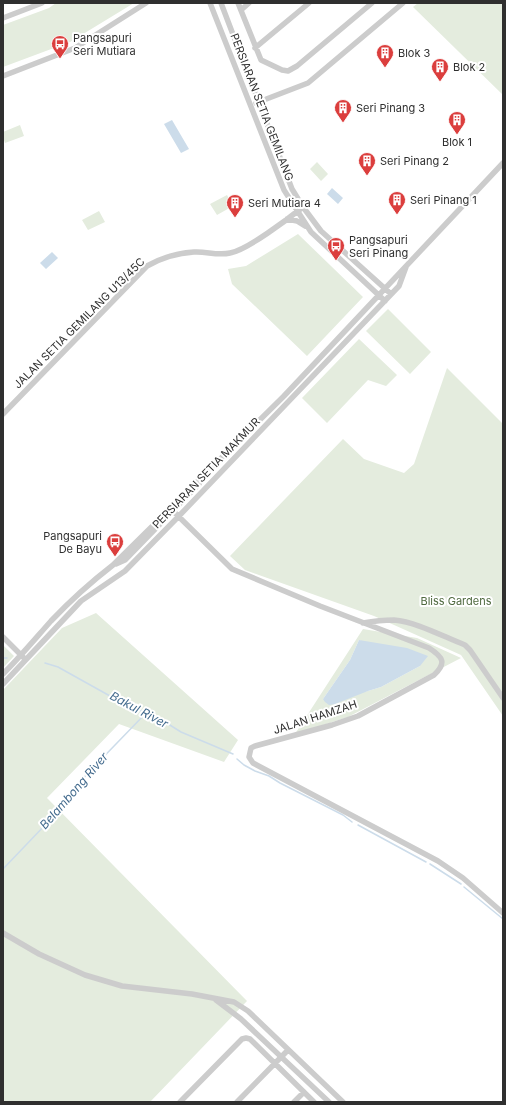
<svg xmlns="http://www.w3.org/2000/svg" width="506" height="1105" font-family="Inter,sans-serif">
  <style>
    .green { fill: #e4ecde; fill-rule: evenodd }
    .water { fill: #ccdcea }
    .lines { fill: none; stroke-linecap: round; stroke-linejoin: round }
    .stream { stroke: #ccdcea; stroke-width: 1.5 }
    .minor { stroke: #ccc; stroke-width: 5.5 }
    .labels { text-anchor: middle; stroke-width: 4; stroke-linejoin: round; paint-order: stroke }
    .poi-label { font-size: 11px; fill: #2f2f2f; stroke: #fff; text-anchor: start }
    .street-label { font-size: 11px; fill: #2f2f2f; stroke: #fff }
    .park-label { font-size: 11px; fill: #4f693f; stroke: #fff }
    .water-label { font-size: 12px; font-style: italic; fill: #426a8d; stroke: #fff }
  </style>
  <rect width="100%" height="100%" fill="#fff"/>
  <path class="green" d="M 56,3 L 134,3 L 70,42 L 3,67 L 3,25 L 49,8 Z
    M 418,3 L 503,3 L 503,95 L 413,7 Z
    M 20,125 L 24,136 L 5,143 L 3,137 L 3,132 Z
    M 317,162 L 328,174 L 321,181 L 310,169 Z
    M 227,195 L 233,206 L 217,215 L 210,204 Z
    M 99,211 L 105,222 L 88,230 L 82,220 Z
    M 298,234 L 363,297 L 307,356 L 232,284 L 228,269 L 246,266 Z
    M 388,309 L 431,352 L 410,374 L 366,331 Z
    M 359,339 L 397,375 L 386,386 L 368,380 L 327,423 L 302,398 Z
    M 447,368 L 503,424 L 503,716 L 461,655 L 374,616 L 245,570 L 230,556 L 343,439 L 364,459 L 404,473 L 414,464 Z
    M 96,613 L 238,740 L 224,762 L 119,724 L 47,798 L 247,1001 L 150,1102 L 3,1102 L 3,690 L 62,628 Z
    M 363,629 L 417,638 L 461,658 L 348,717 L 295,734 ZM 359,640 L 420,666 L 381,687 L 368,691 L 323,699 L 350,660 Z
    M 3,645 L 14,656 L 3,668 Z"/>
  <path class="water" d="M 172,120 L 189,149 L 181,153 L 164,124 Z
    M 332,188 L 343,198 L 338,204 L 327,194 Z
    M 52,252 L 58,258 L 46,269 L 40,263 Z
    M 359,640 L 407,648 L 428,656 L 420,666 L 381,687 L 368,691 L 335,704 L 329,705 L 325,702 L 323,699 L 350,660 Z"/>
  <g class="lines">
    <path class="stream" d="M 3,658 L 7,658
      M 45,663 L 58,667 L 110,696 L 165,722 L 181,732 L 233,754
      M 237,759 L 244,765 L 255,771 L 269,776 L 280,783 L 343,815 L 352,822
      M 358,825 L 426,862
      M 430,864 L 461,884
      M 3,869 L 69,800 L 86,775 L 146,713
      M 464,887 L 503,919"/>
    <path class="minor" d="M 210,3 L 284,190 L 311,232 L 385,301
      M 221,3 L 292,189 L 303,207 L 321,231 L 391,294
      M 238,3 L 261,60 L 282,70 L 288,71 L 297,66 L 372,3
      M 241,10 L 249,3
      M 3,18 L 42,3
      M 255,48 L 309,3
      M 3,76 L 75,48 L 146,3
      M 256,103 L 308,83 L 403,3
      M 287,219 L 297,221 L 305,226
      M 3,414 L 147,266 C 161,258 178,253 194,252 C 206,251 217,256 230,253 C 247,250 288,219 303,207
      M 173,511 L 232,569 L 320,606 L 429,648 C 443,657 447,663 434,675 L 358,716 L 332,725 L 255,746 L 251,748 L 249,757 L 253,763 L 438,861 L 463,878 L 503,913
      M 116,564 L 125,560 L 199,484 L 203,476
      M 363,623 C 374,621 384,620 394,620 C 417,622 444,637 465,645 L 470,650 L 503,698
      M 3,637 L 23,657
      M 3,674 C 20,657 35,639 51,621 C 70,601 91,582 113,565 L 284,396 L 503,163
      M 3,684 L 81,601 L 125,571 L 178,517 L 399,286 L 406,267
      M 3,933 L 39,954 L 85,975 L 122,986 L 192,994 L 234,1002 L 248,1011 L 343,1102
      M 216,1000 L 241,1019 L 329,1102
      M 180,1102 L 242,1039 L 246,1038 L 250,1039 L 314,1102
      M 237,1102 L 288,1050
      M 294,1102 L 304,1092"/>
  </g>
  <defs>
    <symbol id="bus-pin" viewBox="-11 -11 22 30"><path d="M0 17L-7.5 6A9.5 9.5 0 1 1 7.5 6Z" fill="#db3e3d" stroke="#fff"/><path d="M-5-6H5V4H4V6H2V4H-2V6H-4V4H-5ZM-3.5-4V0h7V-4ZM-3.5 1.2v1.5H-2V1.2ZM2 1.2v1.5H3.5V1.2Z" fill="#fff"/></symbol>
    <symbol id="building-pin" viewBox="-11 -11 22 30"><path d="M0 17L-7.5 6A9.5 9.5 0 1 1 7.5 6Z" fill="#db3e3d" stroke="#fff"/><path d="M-4-6H4V6H1V3H-1V6H-4ZM-2.5-4.3h1.7v1.8h-1.7ZM.8-4.3h1.7v1.8H.8ZM-2.5-1h1.7V.8h-1.7ZM.8-1h1.7V.8H.8Z" fill="#fff"/></symbol>
  </defs>
  <g fill-rule="evenodd">
    <use href="#bus-pin" x="50" y="34" width="20" height="27"/>
    <use href="#building-pin" x="375" y="43" width="20" height="27"/>
    <use href="#building-pin" x="430" y="57" width="20" height="27"/>
    <use href="#building-pin" x="333" y="98" width="20" height="27"/>
    <use href="#building-pin" x="447" y="110" width="20" height="27"/>
    <use href="#building-pin" x="357" y="151" width="20" height="27"/>
    <use href="#building-pin" x="387" y="190" width="20" height="27"/>
    <use href="#building-pin" x="225" y="193" width="20" height="27"/>
    <use href="#bus-pin" x="326" y="236" width="20" height="27"/>
    <use href="#bus-pin" x="105" y="532" width="20" height="27"/>
  </g>
  <g class="labels">
    <g class="poi-label">
      <text x="73" y="42">Pangsapuri<tspan x="73" dy="13">Seri Mutiara</tspan></text>
      <text x="398" y="57">Blok 3</text>
      <text x="453" y="71">Blok 2</text>
      <text x="356" y="112">Seri Pinang 3</text>
      <text x="457" y="146" text-anchor="middle">Blok 1</text>
      <text x="380" y="165">Seri Pinang 2</text>
      <text x="410" y="204">Seri Pinang 1</text>
      <text x="248" y="207">Seri Mutiara 4</text>
      <text x="349" y="244">Pangsapuri<tspan x="349" dy="13">Seri Pinang</tspan></text>
      <text x="102" y="540" text-anchor="end">Pangsapuri<tspan x="102" dy="13">De Bayu</tspan></text>
    </g>
    <g class="street-label">
      <text transform="translate(262 107) rotate(69)" y="4">PERSIARAN SETIA GEMILANG</text>
      <text transform="translate(79 323) rotate(-45)" y="4">JALAN SETIA GEMILANG U13/45C</text>
      <text transform="translate(206 473) rotate(-46)" y="4">PERSIARAN SETIA MAKMUR</text>
      <text transform="translate(315 717) rotate(-18)" y="4">JALAN HAMZAH</text>
    </g>
    <g class="park-label">
      <text x="456" y="605">Bliss Gardens</text>
    </g>
    <g class="water-label">
      <text transform="translate(139 710) rotate(28)" y="4">Bakul River</text>
      <text transform="translate(74 791) rotate(-49)" y="4">Belambong River</text>
    </g>
  </g>
  <rect width="506" height="1105" fill="none" stroke="#2f2f2f" stroke-width="8"/>
</svg>
